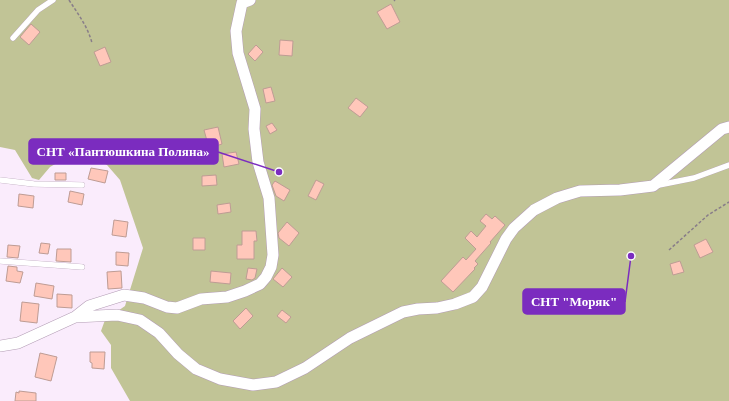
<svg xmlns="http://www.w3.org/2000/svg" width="729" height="401" font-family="'Times New Roman',serif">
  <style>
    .green { fill: #c1c496 }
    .building { fill: #ffc7ba; stroke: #be9c94 }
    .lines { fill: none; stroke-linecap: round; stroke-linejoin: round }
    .service-casing { stroke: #b39db5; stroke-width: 6 }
    .minor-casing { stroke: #b39db5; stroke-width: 12 }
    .path { stroke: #887d89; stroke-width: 1.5; stroke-dasharray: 3 2; stroke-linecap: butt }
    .service { stroke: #fff; stroke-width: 5.5 }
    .minor { stroke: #fff; stroke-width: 11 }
    .leader { fill: none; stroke: #7b2cbf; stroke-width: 1.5 }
    .callout-dot { fill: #7b2cbf; stroke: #fff; stroke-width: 1.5 }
    .callout { fill: #7b2cbf; stroke: #7b2cbf; stroke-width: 1.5 }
    .callout-label { font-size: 13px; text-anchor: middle; font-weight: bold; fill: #fff }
  </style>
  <rect width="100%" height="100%" fill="#faecfc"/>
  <path class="green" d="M 0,0 L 729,0 L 729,401 L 130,401 L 111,368 L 111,345 L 101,331 L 105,320 L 125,306 L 143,248 L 120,180 L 107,165 L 90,155 L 64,159 L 50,167 L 39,180 L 32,178 L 15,150 L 0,147 Z"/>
  <path class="building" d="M 391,4 L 400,22 L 387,29 L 377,12 Z
    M 31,24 L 40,32 L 29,45 L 20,37 Z
    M 280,40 L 293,41 L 292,56 L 279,55 Z
    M 256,45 L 263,52 L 255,61 L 248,54 Z
    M 105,47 L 111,62 L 100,66 L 94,52 Z
    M 271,87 L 275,101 L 266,103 L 263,89 Z
    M 356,98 L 368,107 L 360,117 L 348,108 Z
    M 272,123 L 277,130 L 270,134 L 266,126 Z
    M 218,127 L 222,144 L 209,148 L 204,130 Z
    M 236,152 L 239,164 L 224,167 L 222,154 Z
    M 91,168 L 108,171 L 105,183 L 88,179 Z
    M 55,173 L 66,173 L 66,180 L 55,180 Z
    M 216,175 L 217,185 L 202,186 L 202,176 Z
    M 316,180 L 324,184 L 316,200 L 308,196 Z
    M 275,181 L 290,190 L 284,201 L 276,196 L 272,185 Z
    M 70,191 L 84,194 L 82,205 L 68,202 Z
    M 19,194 L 34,196 L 33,208 L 18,206 Z
    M 230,203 L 231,212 L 218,214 L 217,205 Z
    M 486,214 L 492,219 L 495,216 L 505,225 L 490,242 L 491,243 L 475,261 L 478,264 L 474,268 L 475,269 L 453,292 L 441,281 L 463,257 L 466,260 L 476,249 L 465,238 L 471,231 L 477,237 L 486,226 L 480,221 Z
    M 114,220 L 128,222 L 126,237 L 112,235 Z
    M 287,222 L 299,233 L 289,246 L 279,238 L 278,233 Z
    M 242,231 L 256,231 L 257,241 L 254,241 L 254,259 L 237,259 L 237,245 L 242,245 Z
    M 193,238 L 205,238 L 205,250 L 193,250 Z
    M 706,239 L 713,252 L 700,258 L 694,245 Z
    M 41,243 L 50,244 L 48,254 L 39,253 Z
    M 8,245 L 20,246 L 18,258 L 7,257 Z
    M 57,249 L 71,249 L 71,262 L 56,261 Z
    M 116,252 L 129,253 L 128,266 L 116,265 Z
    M 680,261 L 684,272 L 673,275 L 670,264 Z
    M 8,266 L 17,267 L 17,271 L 23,272 L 20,283 L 6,281 Z
    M 248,268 L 257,269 L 255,278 L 252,280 L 246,279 Z
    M 282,268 L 292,277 L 283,287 L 273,279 Z
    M 121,271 L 122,288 L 108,289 L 107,272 Z
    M 211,271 L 231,273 L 230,284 L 210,282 Z
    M 36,283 L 54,286 L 52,299 L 34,296 Z
    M 57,294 L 72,295 L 72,308 L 57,307 Z
    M 22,302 L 39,304 L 37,323 L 20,321 Z
    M 246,308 L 253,316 L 240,329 L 233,321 Z
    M 282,310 L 291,317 L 286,323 L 277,316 Z
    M 90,352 L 105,352 L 104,369 L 92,368 L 92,363 L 90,362 Z
    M 40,353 L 57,357 L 51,381 L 35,377 Z
    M 19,391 L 36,393 L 36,401 L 15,401 L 16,392 L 19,393 Z"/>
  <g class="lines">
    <defs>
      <path id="service" d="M 13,38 L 38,10 L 53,0
        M 0,180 L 34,184 L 82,185
        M 659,185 L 694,178 L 729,165
        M 0,261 L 82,267"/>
      <path id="minor" d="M 75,317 L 117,315 L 140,320 L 159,333 L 178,354 L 196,369 L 220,379 L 253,385 L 276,382 L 305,368 L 350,338 L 403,312 L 418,309 L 437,308 L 455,304 L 473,297 L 482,287 L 506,239 L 514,228 L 534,210 L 557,198 L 580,191 L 620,190 L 653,186 L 722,129 L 729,127
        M 0,346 L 18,343 L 75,317 L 89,306 L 124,295 L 144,298 L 167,307 L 177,308 L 201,299 L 227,297 L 245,291 L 260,284 L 266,277 L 271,267 L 273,255 L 269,198 L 258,162 L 254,129 L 255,109 L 238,53 L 236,31 L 242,3 L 250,0"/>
    </defs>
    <use href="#service" class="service-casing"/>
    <use href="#minor" class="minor-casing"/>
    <path class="path" d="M 69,0 C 78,14 88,27 92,43
      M 394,0 L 395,1
      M 669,250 L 708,215 L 729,202"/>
    <use href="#service" class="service"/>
    <use href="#minor" class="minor"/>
  </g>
  <path class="leader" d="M279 172L218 152M631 256L625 302"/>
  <g class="callout-dot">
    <circle cx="279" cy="172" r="4"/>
    <circle cx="631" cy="256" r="4"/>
  </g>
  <g class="callout">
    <rect x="29" y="139" width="189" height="25" rx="4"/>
    <rect x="523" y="289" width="102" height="25" rx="4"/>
  </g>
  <g class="callout-label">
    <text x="123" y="156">СНТ «Пантюшкина Поляна»</text>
    <text x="574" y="306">СНТ "Моряк"</text>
  </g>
</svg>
